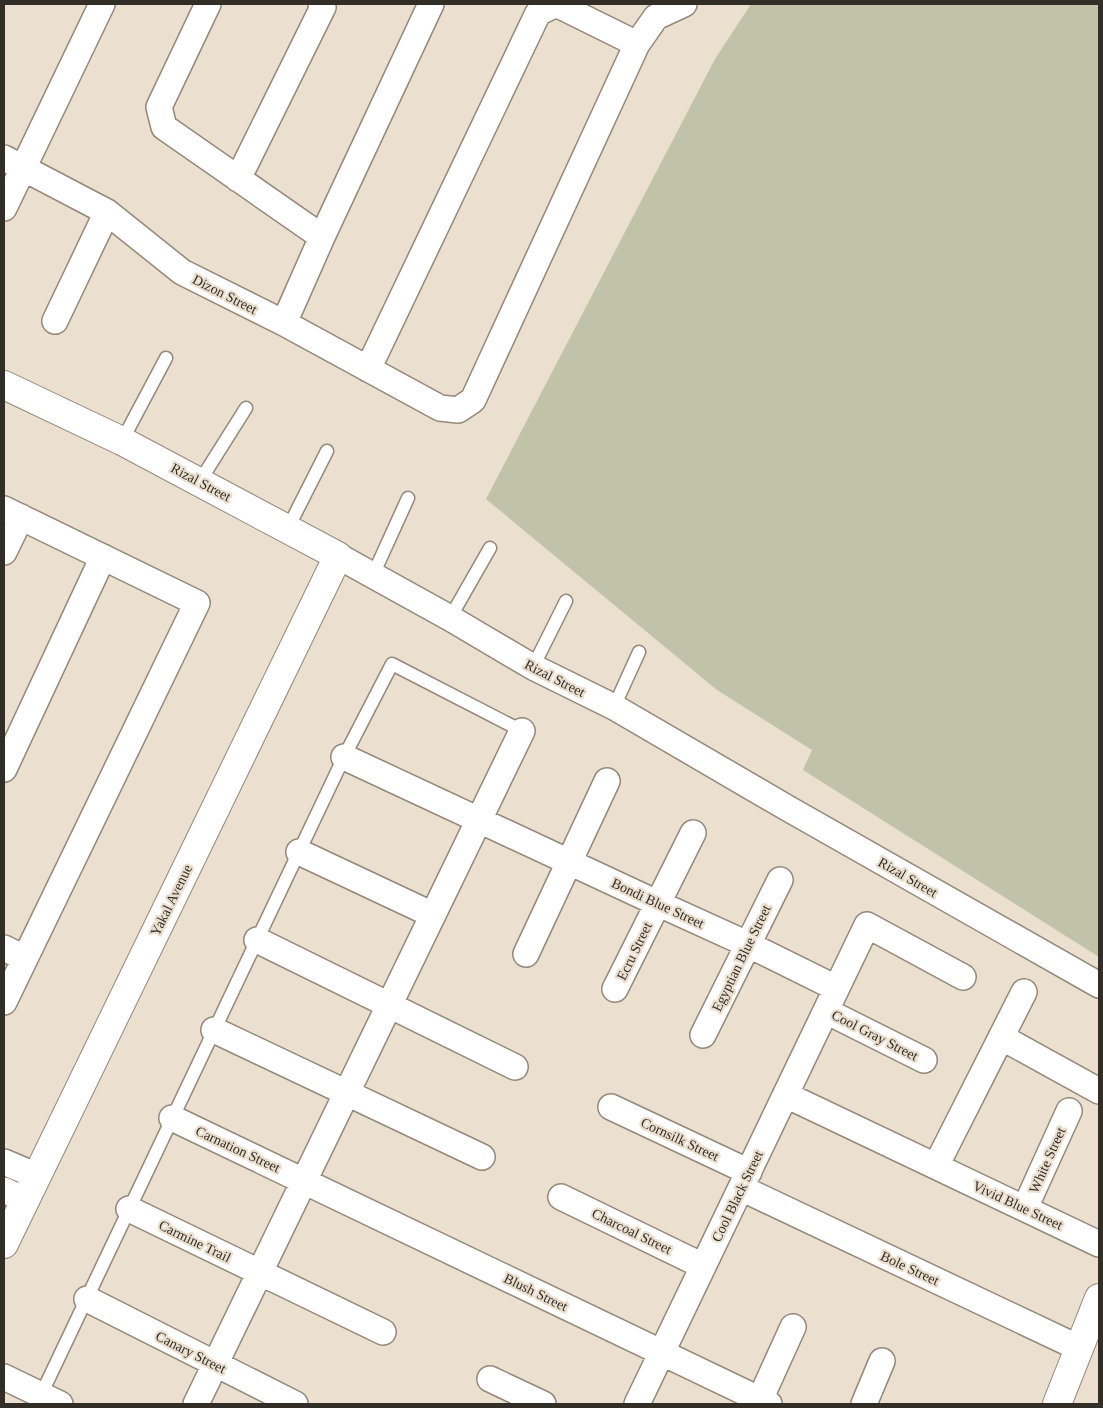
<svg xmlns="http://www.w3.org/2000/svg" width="1103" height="1408" font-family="Georgia,serif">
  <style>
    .green { fill: #c0c3a7 }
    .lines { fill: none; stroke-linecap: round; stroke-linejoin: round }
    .lane-casing { stroke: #94887a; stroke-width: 15 }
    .street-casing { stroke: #94887a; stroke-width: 28 }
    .secondary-casing { stroke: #94887a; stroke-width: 30 }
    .lane { stroke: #fff; stroke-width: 12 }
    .street { stroke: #fff; stroke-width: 25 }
    .secondary { stroke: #fff; stroke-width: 28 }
    .labels { text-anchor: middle; stroke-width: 4.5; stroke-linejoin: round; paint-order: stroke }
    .street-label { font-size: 14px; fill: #322d27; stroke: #ebdfcf }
  </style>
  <rect width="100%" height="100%" fill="#ebdfcf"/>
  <path class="green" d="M 751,4 L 1099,4 L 1099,957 L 803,770 L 812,750 L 717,690 L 486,499 L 715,59 Z"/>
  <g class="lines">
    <defs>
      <path id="lane" d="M 122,441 L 166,358
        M 200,481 L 246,408
        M 287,530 L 327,451
        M 373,575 L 408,498
        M 450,618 L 490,548
        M 533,667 L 566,601
        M 614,707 L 639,652
        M 40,1397 L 344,757 L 392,664 L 522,731"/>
      <path id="street" d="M 208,4 L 159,107 L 164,127 L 322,237
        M 4,158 L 107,212 L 182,272 L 284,323 L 440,408 L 458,410 L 473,400 L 637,44 L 656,17 L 684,4
        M 238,179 L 323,7 L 321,4
        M 4,208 L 102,4
        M 55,321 L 107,212
        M 284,323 L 322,237 L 431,4
        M 368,369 L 538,13 L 556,4 L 637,44
        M 4,509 L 197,603 L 4,1002
        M 4,552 L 21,517
        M 338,556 L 450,618 L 533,667 L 614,707 L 789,809 L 1099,985
        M 344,757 L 657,903 L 747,944 L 836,988
        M 4,769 L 103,557
        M 299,852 L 433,915
        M 257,940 L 515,1067
        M 4,948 L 24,958
        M 526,954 L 607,781
        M 615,989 L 693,833
        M 826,1011 L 924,1060
        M 214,1030 L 482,1157
        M 703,1035 L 780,880
        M 1001,1037 L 1099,1091
        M 786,1095 L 1099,1244
        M 611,1107 L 749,1172
        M 172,1118 L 769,1404
        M 4,1162 L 37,1176
        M 936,1166 L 1024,992
        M 741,1188 L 1079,1348
        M 4,1190 L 25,1200
        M 561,1197 L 703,1266
        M 1025,1208 L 1069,1111
        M 129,1209 L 383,1332
        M 87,1299 L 295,1404
        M 4,1377 L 60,1404
        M 490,1379 L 543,1404
        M 196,1404 L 522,731
        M 637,1404 L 867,925 L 963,977
        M 758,1404 L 793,1327
        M 864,1404 L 882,1361"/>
      <path id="secondary" d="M 4,385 L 122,441 L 338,556 L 4,1244
        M 1057,1404 L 1099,1298"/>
    </defs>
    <use href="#lane" class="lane-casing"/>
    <use href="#street" class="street-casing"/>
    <use href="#secondary" class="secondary-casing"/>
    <use href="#lane" class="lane"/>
    <use href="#street" class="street"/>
    <use href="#secondary" class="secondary"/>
  </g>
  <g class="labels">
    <g class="street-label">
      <text transform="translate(225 294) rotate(27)" y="5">Dizon Street</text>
      <text transform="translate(201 482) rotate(28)" y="5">Rizal Street</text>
      <text transform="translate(555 678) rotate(27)" y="5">Rizal Street</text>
      <text transform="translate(908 877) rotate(30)" y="5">Rizal Street</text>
      <text transform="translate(171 900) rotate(-64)" y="5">Yakal Avenue</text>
      <text transform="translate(658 903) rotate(25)" y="5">Bondi Blue Street</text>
      <text transform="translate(634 951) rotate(-64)" y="5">Ecru Street</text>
      <text transform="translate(741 958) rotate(-64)" y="5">Egyptian Blue Street</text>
      <text transform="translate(875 1035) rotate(27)" y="5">Cool Gray Street</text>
      <text transform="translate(680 1139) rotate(25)" y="5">Cornsilk Street</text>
      <text transform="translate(238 1149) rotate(25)" y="5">Carnation Street</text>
      <text transform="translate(1047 1160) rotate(-66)" y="5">White Street</text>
      <text transform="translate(737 1196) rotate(-64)" y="5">Cool Black Street</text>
      <text transform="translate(1018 1205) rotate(25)" y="5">Vivid Blue Street</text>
      <text transform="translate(632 1231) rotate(26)" y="5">Charcoal Street</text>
      <text transform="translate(195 1241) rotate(26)" y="5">Carmine Trail</text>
      <text transform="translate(910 1268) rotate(25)" y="5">Bole Street</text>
      <text transform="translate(536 1292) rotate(26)" y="5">Blush Street</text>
      <text transform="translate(191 1352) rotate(27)" y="5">Canary Street</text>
    </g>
  </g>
  <rect width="1103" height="1408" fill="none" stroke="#322d27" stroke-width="10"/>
</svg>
